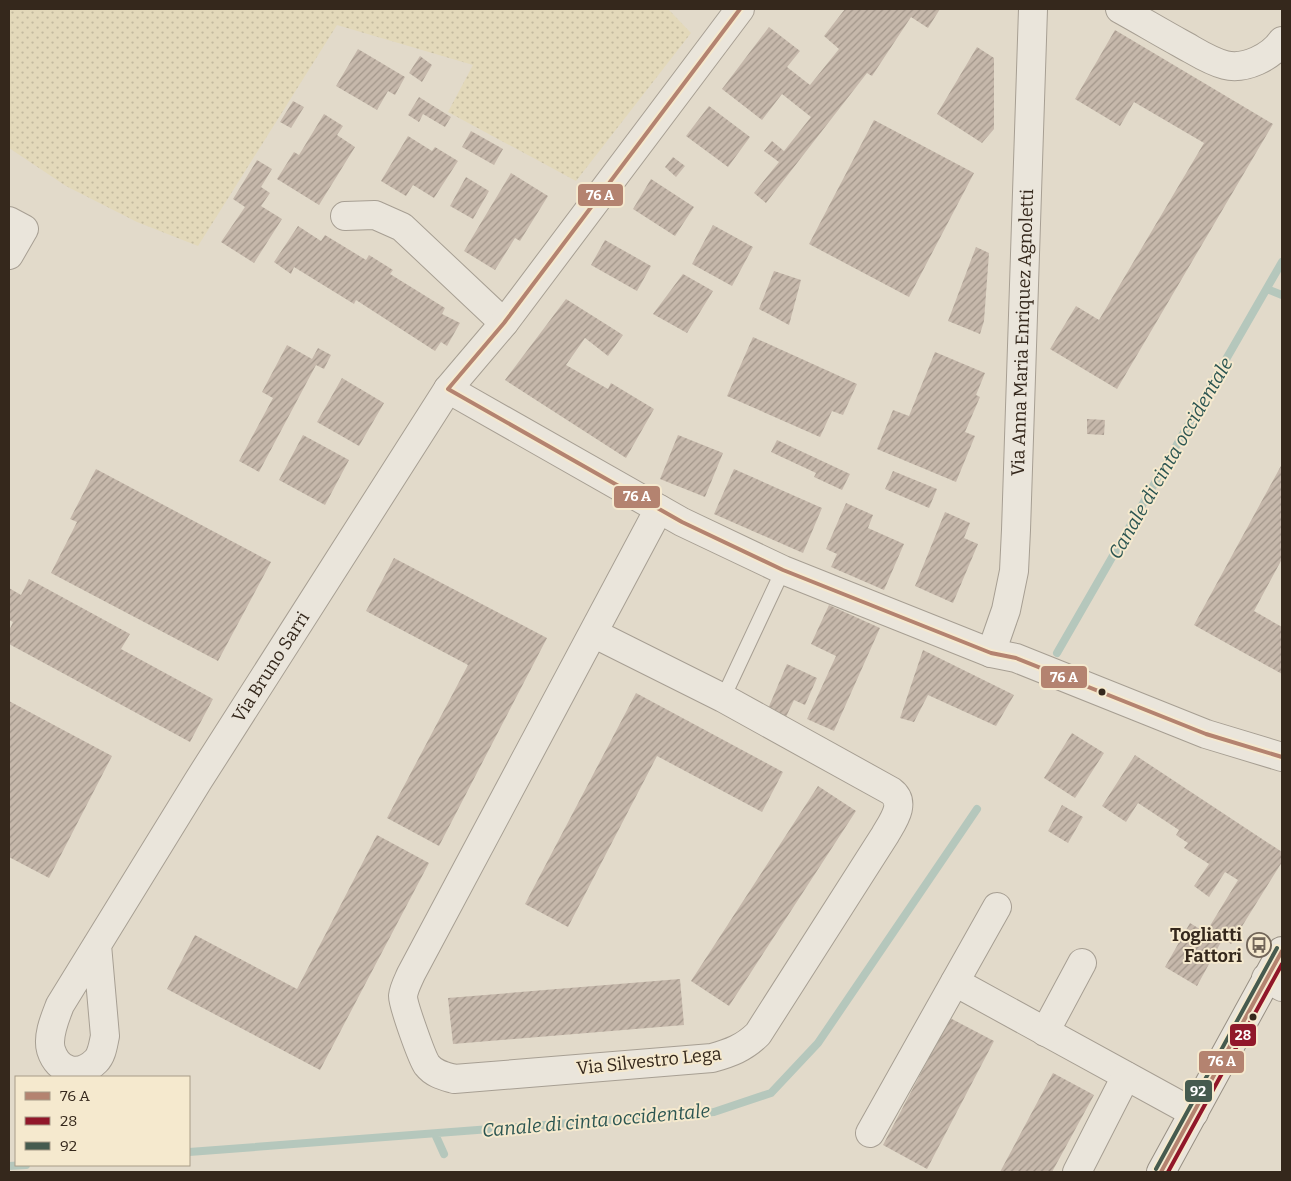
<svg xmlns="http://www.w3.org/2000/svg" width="1291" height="1181" font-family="Bitter,serif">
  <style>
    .farmland { fill: url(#farmland-dots) }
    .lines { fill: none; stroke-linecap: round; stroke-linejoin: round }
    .stream { stroke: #b5c7bc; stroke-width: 8 }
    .building { fill: url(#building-hatch) }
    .lane-casing { stroke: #a79f93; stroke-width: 16 }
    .street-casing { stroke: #a79f93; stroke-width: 30 }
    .secondary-casing { stroke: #978f83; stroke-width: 30 }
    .lane { stroke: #eae5db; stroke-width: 14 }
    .street { stroke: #eae5db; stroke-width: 28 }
    .secondary { stroke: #eae5db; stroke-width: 28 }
    .bus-1-casing { stroke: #f5e9ce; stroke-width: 8 }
    .bus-2-casing { stroke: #f5e9ce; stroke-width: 8 }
    .bus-3-casing { stroke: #f5e9ce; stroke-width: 8 }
    .bus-1 { stroke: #b48370; stroke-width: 4 }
    .bus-2 { stroke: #91172a; stroke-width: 4 }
    .bus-3 { stroke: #465b4f; stroke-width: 4 }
    .bus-dot { fill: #35281c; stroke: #f5e9ce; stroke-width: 2 }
    .labels { text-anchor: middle; stroke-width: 4; stroke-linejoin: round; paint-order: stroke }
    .street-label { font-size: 18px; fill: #35281c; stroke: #f5e9ce }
    .poi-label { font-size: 18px; font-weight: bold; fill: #35281c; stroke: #f5e9ce; text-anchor: end }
    .water-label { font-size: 19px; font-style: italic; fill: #2b5551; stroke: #f5e9ce }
    .line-badge { stroke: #f5e9ce; stroke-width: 2 }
    .badge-label { font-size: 14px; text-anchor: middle; font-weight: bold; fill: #fff }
  </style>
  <defs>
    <pattern id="farmland-dots" width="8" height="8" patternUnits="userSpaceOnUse" patternTransform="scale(1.25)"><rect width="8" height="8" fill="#e3d9ba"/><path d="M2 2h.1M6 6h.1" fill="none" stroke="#c3ba9f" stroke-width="1.8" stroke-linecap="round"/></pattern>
    <pattern id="building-hatch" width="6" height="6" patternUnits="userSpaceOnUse" patternTransform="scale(1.25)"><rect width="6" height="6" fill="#c6b8ab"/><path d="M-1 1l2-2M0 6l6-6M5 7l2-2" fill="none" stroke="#a2968a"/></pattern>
  </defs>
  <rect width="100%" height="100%" fill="#e2daca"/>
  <path class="farmland" d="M 9,9 L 668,9 L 691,33 L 576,181 L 448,112 L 473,65 L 337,25 L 198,246 L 137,222 L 66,186 L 9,148 Z"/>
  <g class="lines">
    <path class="stream" d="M 1267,289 L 1282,295
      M 1057,653 L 1282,262
      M 435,1134 L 444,1154
      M 189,1152 L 714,1112 L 771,1093 L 818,1043 L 977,809
      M 9,1166 L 26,1165"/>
  </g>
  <path class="building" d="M 845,9 L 940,9 L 928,28 L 911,17 L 872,76 L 867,73 L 766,203 L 754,193 L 779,162 L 764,151 L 772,141 L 784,151 L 811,117 L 782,94 L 762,120 L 722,89 L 769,27 L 800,51 L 787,67 L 810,85 L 839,49 L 824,36 Z
    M 1115,30 L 1273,124 L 1117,389 L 1050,349 L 1076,306 L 1099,320 L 1204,143 L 1134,102 L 1120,126 L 1075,99 Z
    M 977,47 L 994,58 L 994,129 L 982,143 L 937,114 Z
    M 358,49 L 405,77 L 395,95 L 388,91 L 377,110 L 336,86 Z
    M 420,56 L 432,65 L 422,82 L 409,73 Z
    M 419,97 L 451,117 L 445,127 L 423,114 L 419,122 L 408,115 Z
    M 293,101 L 304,107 L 291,128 L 280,122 Z
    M 709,106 L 750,137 L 728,167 L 686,136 Z
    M 324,114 L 343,126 L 337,135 L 355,147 L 319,205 L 277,179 L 294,152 L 299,155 Z
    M 874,120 L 974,173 L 909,297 L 809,244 Z
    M 471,131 L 503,149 L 494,165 L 462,147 Z
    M 408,136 L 432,151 L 435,147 L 458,161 L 434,198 L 413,185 L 406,196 L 381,181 Z
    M 673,157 L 685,166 L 676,177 L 665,167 Z
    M 257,160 L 272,169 L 261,187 L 270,193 L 261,206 L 282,219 L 254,263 L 221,242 L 245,207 L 233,199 Z
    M 511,173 L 548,196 L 520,241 L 515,238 L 495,270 L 464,251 Z
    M 466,177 L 489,191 L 473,219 L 450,206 Z
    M 651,179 L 694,207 L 675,236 L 633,209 Z
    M 713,225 L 753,247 L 732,286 L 692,264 Z
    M 298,226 L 321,241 L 325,235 L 366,260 L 369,255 L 393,270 L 390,274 L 445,308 L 442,314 L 460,323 L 447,346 L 441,342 L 435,351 L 356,300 L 354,304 L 294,267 L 291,274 L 274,262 Z
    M 605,240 L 651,266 L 637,291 L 591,265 Z
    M 976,247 L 989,253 L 984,321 L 980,334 L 948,321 Z
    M 774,271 L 801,280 L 789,325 L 759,309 Z
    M 683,274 L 713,291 L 687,333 L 653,314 Z
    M 566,299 L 623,335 L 608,356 L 585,338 L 566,365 L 608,389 L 611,383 L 654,409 L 626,458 L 505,380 Z
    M 753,337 L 857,384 L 843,415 L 832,411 L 820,437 L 727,396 Z
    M 287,345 L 312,359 L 318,348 L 331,355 L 324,369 L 316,365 L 259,472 L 239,461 L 273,398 L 262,392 Z
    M 935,352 L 985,373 L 976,395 L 980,397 L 965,432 L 975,436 L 956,482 L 877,449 L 893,410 L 909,416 Z
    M 342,378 L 384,403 L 359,446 L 317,422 Z
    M 1087,419 L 1105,420 L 1104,435 L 1087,434 Z
    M 303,435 L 349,460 L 325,505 L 279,480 Z
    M 678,435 L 723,453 L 705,497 L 660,479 Z
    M 777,440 L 850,474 L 842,490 L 814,477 L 816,473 L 771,452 Z
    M 1282,464 L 1282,559 L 1254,611 L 1282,627 L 1282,674 L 1194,625 Z
    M 96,469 L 271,562 L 218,661 L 51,573 L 77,522 L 70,519 Z
    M 734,469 L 822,508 L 803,553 L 714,514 Z
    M 893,471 L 937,489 L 929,508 L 885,489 Z
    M 846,503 L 873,515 L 868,528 L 904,544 L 884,590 L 831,567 L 837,554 L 826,549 Z
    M 945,512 L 970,523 L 964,538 L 978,544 L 953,603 L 915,586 Z
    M 394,558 L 547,638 L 439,846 L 387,818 L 468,665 L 366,611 Z
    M 29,579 L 130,634 L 121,649 L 213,699 L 190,742 L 9,644 L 9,631 L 13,622 L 9,620 L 9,588 L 21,595 Z
    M 829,605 L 880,628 L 834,731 L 807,719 L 836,656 L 811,644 Z
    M 923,650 L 1014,695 L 996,726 L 928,695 L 914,722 L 900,718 Z
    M 787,664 L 817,678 L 805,705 L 794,700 L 785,719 L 767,711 Z
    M 636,693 L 783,772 L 762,812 L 657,756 L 568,927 L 525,904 Z
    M 9,701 L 112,756 L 49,878 L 9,857 Z
    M 1072,733 L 1104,753 L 1075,798 L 1044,778 Z
    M 1135,755 L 1282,852 L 1282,862 L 1231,944 L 1208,929 L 1238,880 L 1225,872 L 1209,897 L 1194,886 L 1209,864 L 1184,848 L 1188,843 L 1176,835 L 1179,830 L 1138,803 L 1126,822 L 1102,806 Z
    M 818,786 L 856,811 L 729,1006 L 691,981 Z
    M 1062,805 L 1083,817 L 1068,843 L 1048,831 Z
    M 377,835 L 429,863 L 320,1070 L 167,989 L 195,935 L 297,989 Z
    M 1190,923 L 1221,942 L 1197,986 L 1165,967 Z
    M 680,979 L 684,1025 L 453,1044 L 448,998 Z
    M 950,1018 L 994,1041 L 927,1169 L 883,1145 Z
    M 1053,1073 L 1094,1095 L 1052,1172 L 1000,1172 Z"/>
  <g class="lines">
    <defs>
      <path id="lane" d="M 723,698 L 783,570"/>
      <g id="street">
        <path d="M 1120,9 C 1140,20 1160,32 1180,43 C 1195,51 1209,61 1225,65 C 1245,70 1271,57 1282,41"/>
        <path d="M 345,216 L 375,215 L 402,227 L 504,323"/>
        <path d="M 9,221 L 24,229 L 9,255"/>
        <path d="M 448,389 L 682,522 L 783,570 L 991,653 L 1016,658 L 1206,734 L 1282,757"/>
        <path d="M 593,633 L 723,698 L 891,791 C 907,803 893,821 885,835 L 758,1034 C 744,1048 730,1053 712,1058 L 454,1079 C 444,1076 434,1074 427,1065 C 422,1058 403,1005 403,996 C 404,988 408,981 411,974 L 659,509"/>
        <path id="s1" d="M 991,653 L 1006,610 L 1014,571 L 1016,530 L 1033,9"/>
        <path id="s2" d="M 97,945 L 105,1036 C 103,1045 102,1055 96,1061 C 79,1078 58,1072 51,1050 C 47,1036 55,1018 60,1005 L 198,781 L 448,389 L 504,323 L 740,9"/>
        <path d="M 1266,978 L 1282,987"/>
        <path d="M 955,982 L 1194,1113"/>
        <path d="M 1045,1032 L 1082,963"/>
        <path d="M 870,1133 L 997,907"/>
        <path d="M 1077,1172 L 1126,1076"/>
      </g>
      <path id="secondary" d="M 1161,1172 L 1282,951"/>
    </defs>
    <use href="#lane" class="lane-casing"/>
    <use href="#street" class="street-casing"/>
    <use href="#secondary" class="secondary-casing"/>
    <use href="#lane" class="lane"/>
    <use href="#street" class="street"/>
    <use href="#secondary" class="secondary"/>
    <defs>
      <path id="bus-1" d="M 740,9 L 504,323 L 448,389 L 682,522 L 783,570 L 991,653 L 1016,658 L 1206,734 L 1282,757
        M 1161,1172 L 1282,951"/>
      <path id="bus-2" d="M 1168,1172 L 1282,964"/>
      <path id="bus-3" d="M 1156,1169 L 1277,948"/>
    </defs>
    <use href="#bus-1" class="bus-1-casing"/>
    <use href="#bus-2" class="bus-2-casing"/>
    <use href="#bus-3" class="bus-3-casing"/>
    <use href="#bus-1" class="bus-1"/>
    <use href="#bus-2" class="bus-2"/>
    <use href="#bus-3" class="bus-3"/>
  </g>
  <defs>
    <symbol id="bus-ring" viewBox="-11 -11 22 22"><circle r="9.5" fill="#f5e9ce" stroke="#726659" stroke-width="1.5"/><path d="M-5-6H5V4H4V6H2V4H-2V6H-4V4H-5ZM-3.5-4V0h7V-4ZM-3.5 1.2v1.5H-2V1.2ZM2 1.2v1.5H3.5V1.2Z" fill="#726659"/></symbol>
  </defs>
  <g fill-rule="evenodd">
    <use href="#bus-ring" x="1245" y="931" width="28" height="28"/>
  </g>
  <g class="bus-dot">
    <circle cx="1102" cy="692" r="4.5"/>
    <circle cx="1253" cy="1017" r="4.5"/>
  </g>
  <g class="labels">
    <g class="street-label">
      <text dy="6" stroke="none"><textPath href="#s1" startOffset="324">Via Anna Maria Enriquez Agnoletti</textPath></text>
      <text dy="6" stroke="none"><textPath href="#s2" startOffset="621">Via Bruno Sarri</textPath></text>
      <text transform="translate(649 1061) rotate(-6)" y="6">Via Silvestro Lega</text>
    </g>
    <g class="poi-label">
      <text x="1242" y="941">Togliatti<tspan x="1242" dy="21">Fattori</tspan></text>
    </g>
    <g class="water-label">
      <text transform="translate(1170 458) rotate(-60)" y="7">Canale di cinta occidentale</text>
      <text transform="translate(596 1120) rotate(-5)" y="7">Canale di cinta occidentale</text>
    </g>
  </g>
  <g class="line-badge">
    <rect x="577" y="183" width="47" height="24" rx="5" fill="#b48370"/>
    <rect x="613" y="485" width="48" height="24" rx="5" fill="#b48370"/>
    <rect x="1040" y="665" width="48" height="24" rx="5" fill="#b48370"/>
    <rect x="1229" y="1023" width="28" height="24" rx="5" fill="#91172a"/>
    <rect x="1198" y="1050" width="47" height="24" rx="5" fill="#b48370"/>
    <rect x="1184" y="1079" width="29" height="24" rx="5" fill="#465b4f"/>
  </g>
  <g class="badge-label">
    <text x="600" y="200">76 A</text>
    <text x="637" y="501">76 A</text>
    <text x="1064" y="682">76 A</text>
    <text x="1243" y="1040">28</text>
    <text x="1222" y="1066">76 A</text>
    <text x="1198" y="1096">92</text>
  </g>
  <rect width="1291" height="1181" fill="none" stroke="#35281c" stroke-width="20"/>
  <rect x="15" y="1076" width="175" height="90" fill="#f5e9ce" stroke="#a89c87"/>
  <rect x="25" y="1092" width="25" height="8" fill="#b48370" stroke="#a89c87"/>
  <text x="60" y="1101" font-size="15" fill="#35281c">76 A</text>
  <rect x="25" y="1117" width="25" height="8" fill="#91172a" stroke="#a89c87"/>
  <text x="60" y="1126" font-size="15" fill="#35281c">28</text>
  <rect x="25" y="1142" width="25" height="8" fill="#465b4f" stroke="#a89c87"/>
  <text x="60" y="1151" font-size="15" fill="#35281c">92</text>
</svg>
